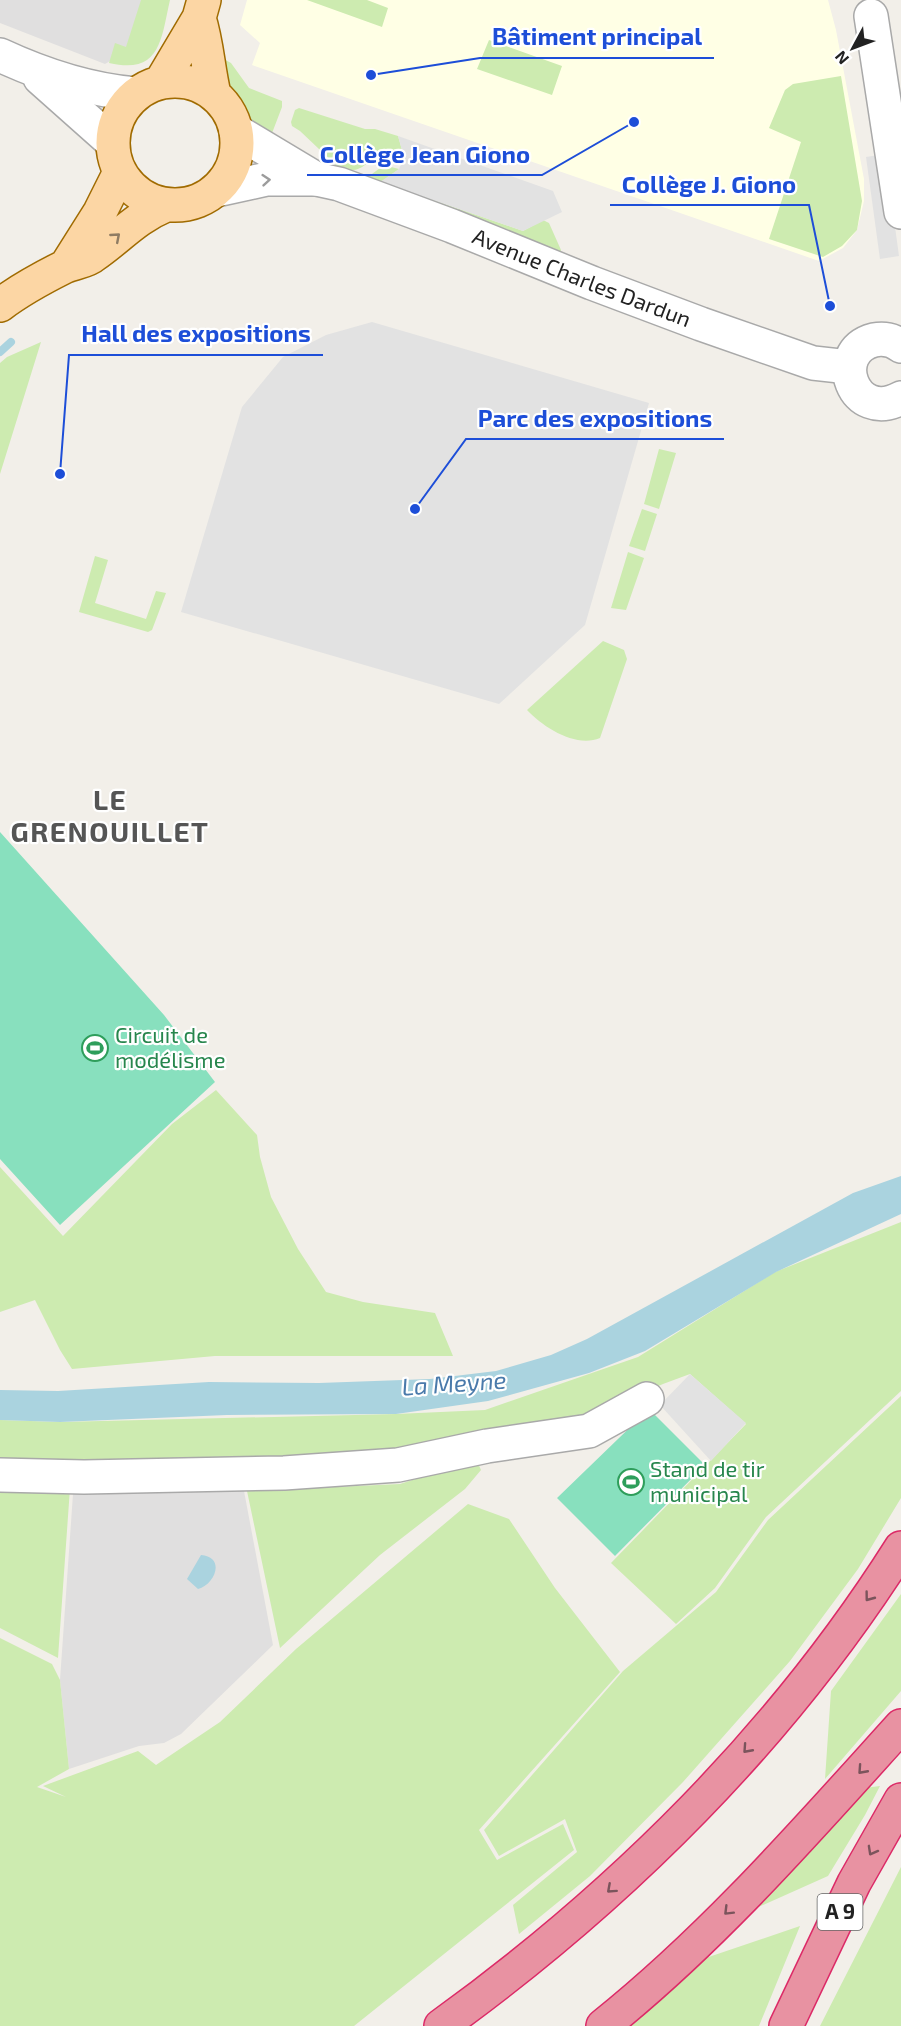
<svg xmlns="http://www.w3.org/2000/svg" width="901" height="2026" font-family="'Exo 2',sans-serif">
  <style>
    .residential { fill: #e0dfdf }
    .education { fill: #ffffe5 }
    .grass { fill: #cdebb0 }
    .pitch { fill: #88e0be }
    .parking { fill: #e2e2e2 }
    .water { fill: #aad3df }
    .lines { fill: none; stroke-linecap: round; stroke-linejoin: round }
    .stream { stroke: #aad3df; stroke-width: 8 }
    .minor-casing { stroke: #a9a9a9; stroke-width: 36 }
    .major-casing { stroke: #a06b00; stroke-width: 36 }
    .highway-casing { stroke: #dc2a67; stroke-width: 36 }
    .minor { stroke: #fff; stroke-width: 33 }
    .major { stroke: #fcd6a4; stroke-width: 33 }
    .highway { stroke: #e892a2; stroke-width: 33 }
    .oneway { stroke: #9c9c9c }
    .oneway2 { stroke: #8f7c63 }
    .oneway3 { stroke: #7b545c }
    .labels { text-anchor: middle; stroke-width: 4.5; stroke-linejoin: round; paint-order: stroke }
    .shield { fill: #fff; stroke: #646464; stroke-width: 1.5 }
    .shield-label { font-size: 21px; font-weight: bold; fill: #222 }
    .street-label { font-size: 22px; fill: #222; stroke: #fff }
    .leisure-label { font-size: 22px; fill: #27864d; stroke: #fff; text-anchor: start }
    .water-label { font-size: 24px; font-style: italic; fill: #4a7aab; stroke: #fff }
    .district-label { font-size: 28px; font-weight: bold; letter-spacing: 1.5px; fill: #555; stroke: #fff }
    .leader { fill: none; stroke: #1d4ed8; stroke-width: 2 }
    .callout-dot { fill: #1d4ed8; stroke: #fff; stroke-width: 2 }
    .callout-label { font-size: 24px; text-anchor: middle; font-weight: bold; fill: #1d4ed8; stroke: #fff; stroke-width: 4.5; stroke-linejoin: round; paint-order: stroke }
  </style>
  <rect width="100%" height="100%" fill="#f2efe9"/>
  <path class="residential" d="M 0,0 L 143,0 L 132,48 L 105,64 L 0,23 Z
    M 244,1491 L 273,1645 L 181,1734 L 164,1743 L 139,1746 L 69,1769 L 60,1680 L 73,1494 Z"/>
  <path class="education" d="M 247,0 L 828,0 L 836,30 L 864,179 L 864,201 L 857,230 L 843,248 L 819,261 L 252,65 L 260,43 L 240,25 Z"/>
  <path class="grass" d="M 141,0 L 170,0 C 161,39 161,75 109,63 L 115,43 L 126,47 Z
    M 307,0 L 367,0 L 388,8 L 382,27 Z
    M 489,40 L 562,66 L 552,95 L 477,69 Z
    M 218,56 L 231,63 L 249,88 L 282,101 L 282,107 L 269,141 L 247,122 L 223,81 Z
    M 841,76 L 862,201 L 857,230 L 842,246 L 823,257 L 769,239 L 801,142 L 769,128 L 785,90 L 793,84 Z
    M 299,108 L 365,129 L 375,129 L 398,136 L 404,157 L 387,151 C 367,158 362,178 338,167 L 300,131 L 292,126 L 291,122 L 295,110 Z
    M 391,167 L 399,169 L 381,182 L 523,231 L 543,220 L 549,223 L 561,250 L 560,255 L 364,180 L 380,168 Z
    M 41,342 L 0,474 L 0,363 L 7,357 Z
    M 659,449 L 676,453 L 659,509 L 644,504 Z
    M 642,509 L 657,514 L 645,551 L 629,546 Z
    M 628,552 L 644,558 L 626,610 L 611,608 Z
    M 95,556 L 108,560 L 95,603 L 146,619 L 156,591 L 166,593 L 152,630 L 148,632 L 79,612 Z
    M 603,641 L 624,650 L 627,659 L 600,738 C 576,748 544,728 527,710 Z
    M 216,1090 L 257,1135 L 260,1157 L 271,1197 L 298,1249 L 326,1292 L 363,1302 L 435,1313 L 453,1356 L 215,1356 L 72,1369 L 60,1350 L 35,1300 L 0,1312 L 0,1167 L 63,1236 L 172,1124 Z
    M 901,1222 L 901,1391 L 766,1517 L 715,1588 L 676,1624 L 611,1563 L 746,1424 L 690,1374 L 663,1384 L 592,1415 L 408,1456 L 0,1468 L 0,1420 L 60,1422 L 396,1414 L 485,1410 L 638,1357 L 775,1272 Z
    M 901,1396 L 901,1498 L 858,1569 L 790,1661 L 683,1782 L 590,1876 L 519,1934 L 513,1905 L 577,1852 L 565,1819 L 499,1856 L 484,1830 L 623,1671 L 716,1592 L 768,1520 Z
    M 476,1459 L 481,1470 L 465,1489 L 380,1555 L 280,1648 L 247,1491 L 400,1484 Z
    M 70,1488 L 58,1658 L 0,1628 L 0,1491 Z
    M 468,1504 L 509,1519 L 555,1588 L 620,1672 L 479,1830 L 497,1860 L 563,1824 L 574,1850 L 354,2026 L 0,2026 L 0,1638 L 52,1664 L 60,1680 L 69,1769 L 37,1787 L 66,1797 L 43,1786 L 138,1751 L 156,1765 L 220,1722 L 296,1649 Z
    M 901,1594 L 901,1691 L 825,1779 L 831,1691 Z
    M 880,1786 L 865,1815 L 828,1876 L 745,1913 L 864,1788 Z
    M 901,1867 L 901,2026 L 820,2026 Z
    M 800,1926 L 759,2026 L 620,2026 L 691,1963 Z"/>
  <path class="pitch" d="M 0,832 L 164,1015 L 215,1082 L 60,1225 L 0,1159 Z
    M 649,1409 L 705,1465 L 615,1556 L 557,1498 Z"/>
  <path class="parking" d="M 398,136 L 553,191 L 562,212 L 523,231 L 380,182 L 399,169 L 404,157 Z
    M 885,154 L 899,256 L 880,259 L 866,157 Z
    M 372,322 L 649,403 L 585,625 L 499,704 L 181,612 L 242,407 L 283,357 L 326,335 Z
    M 690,1374 L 746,1423 L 711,1461 L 660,1405 Z"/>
  <path class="water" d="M 901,1176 L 901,1214 L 776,1272 L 645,1351 L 589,1373 L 488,1401 L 396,1414 L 227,1415 L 60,1422 L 0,1420 L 0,1390 L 58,1391 L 209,1382 L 319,1383 L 430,1379 L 496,1371 L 551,1355 L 587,1339 L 853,1193 Z
    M 201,1555 C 226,1557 215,1585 198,1589 L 187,1579 Z"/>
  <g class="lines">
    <path class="stream" d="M 0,352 L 11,342"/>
    <defs>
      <g id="minor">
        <path d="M 871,16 L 901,212"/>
        <path d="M 0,55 C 43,75 89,90 136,94"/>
        <path d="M 40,78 L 112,142"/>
        <path d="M 236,131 L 316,179"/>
        <path id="s1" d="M 217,190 L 267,179 L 316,179 L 339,184 L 452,226 L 592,283 L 701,324 L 813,363 L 849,367"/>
        <path d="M 901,346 C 893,340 884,338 874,340 C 828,352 853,424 901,398"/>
        <path d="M 0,1475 L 84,1477 L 284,1473 L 398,1465 L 487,1446 L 589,1431 L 647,1399"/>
      </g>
      <path id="major" d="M 199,18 C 207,43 208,69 214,94
        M113 143a62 62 0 1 1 124 0a62 62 0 1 1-124 0Z
        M 161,82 L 199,18 L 204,0
        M 66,266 L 100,212 L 120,172
        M 0,305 C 20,290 42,278 64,267 C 74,262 86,262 94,255 C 120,237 135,218 166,205"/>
      <path id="highway" d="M 441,2026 C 621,1896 782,1736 901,1548
        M 603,2026 C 713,1938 807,1830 901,1726
        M 786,2026 L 854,1883 L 901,1800"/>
    </defs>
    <use href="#minor" class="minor-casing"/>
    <use href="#major" class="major-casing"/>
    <use href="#highway" class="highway-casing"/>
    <use href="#minor" class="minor"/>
    <use href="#major" class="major"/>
    <use href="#highway" class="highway"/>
  </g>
  <defs><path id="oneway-chevron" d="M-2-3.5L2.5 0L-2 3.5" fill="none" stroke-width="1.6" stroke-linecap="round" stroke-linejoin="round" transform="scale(1.5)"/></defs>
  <use class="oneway" href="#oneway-chevron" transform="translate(266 180) rotate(-5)"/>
  <use class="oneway2" href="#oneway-chevron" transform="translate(116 237) rotate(-41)"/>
  <g class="oneway3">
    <use href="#oneway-chevron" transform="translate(869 1597) rotate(127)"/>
    <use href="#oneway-chevron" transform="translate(747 1749) rotate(132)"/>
    <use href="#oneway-chevron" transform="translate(862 1770) rotate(132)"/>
    <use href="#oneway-chevron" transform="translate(872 1851) rotate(119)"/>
    <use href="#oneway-chevron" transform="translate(611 1889) rotate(138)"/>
    <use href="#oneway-chevron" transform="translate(728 1911) rotate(135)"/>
  </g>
  <defs>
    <symbol id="stadium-ring" viewBox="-11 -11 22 22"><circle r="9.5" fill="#fff" stroke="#2e9e5b" stroke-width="1.5"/><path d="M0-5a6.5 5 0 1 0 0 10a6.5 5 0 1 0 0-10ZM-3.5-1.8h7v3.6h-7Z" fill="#2e9e5b"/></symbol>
  </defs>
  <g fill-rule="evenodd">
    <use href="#stadium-ring" x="80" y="1033" width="30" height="30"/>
    <use href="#stadium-ring" x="616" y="1467" width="30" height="30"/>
  </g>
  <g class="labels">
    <rect class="shield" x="817.5" y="1894" width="45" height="36" rx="4.5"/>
    <g class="shield-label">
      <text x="840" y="1919">A 9</text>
    </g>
    <g class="street-label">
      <text dy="8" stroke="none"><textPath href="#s1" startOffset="384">Avenue Charles Dardun</textPath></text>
    </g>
    <g class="leisure-label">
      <text x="115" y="1043">Circuit de<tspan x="115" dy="25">modélisme</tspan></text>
      <text x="650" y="1477">Stand de tir<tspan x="650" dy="25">municipal</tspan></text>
    </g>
    <g class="water-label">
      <text transform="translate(454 1384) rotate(-4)" y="8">La Meyne</text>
    </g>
    <g class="district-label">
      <text x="110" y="810">LE<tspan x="110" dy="32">GRENOUILLET</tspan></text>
    </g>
  </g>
  <path class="leader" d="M371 75L480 58H714M634 122L542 175H307M830 306L809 205H610M60 474L69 355H323M415 509L466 439H724"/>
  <g class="callout-dot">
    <circle cx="371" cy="75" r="6"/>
    <circle cx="634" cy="122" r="6"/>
    <circle cx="830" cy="306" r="6"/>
    <circle cx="60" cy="474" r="6"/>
    <circle cx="415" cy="509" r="6"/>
  </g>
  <g class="callout-label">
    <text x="597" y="45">Bâtiment principal</text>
    <text x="425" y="163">Collège Jean Giono</text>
    <text x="709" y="193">Collège J. Giono</text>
    <text x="196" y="342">Hall des expositions</text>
    <text x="595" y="427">Parc des expositions</text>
  </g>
  <g transform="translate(853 48) rotate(229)" stroke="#ffffff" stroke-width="4.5" paint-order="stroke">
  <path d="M0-4.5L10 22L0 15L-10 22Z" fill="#222222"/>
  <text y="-9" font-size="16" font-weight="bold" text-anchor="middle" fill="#222222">N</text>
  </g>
</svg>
